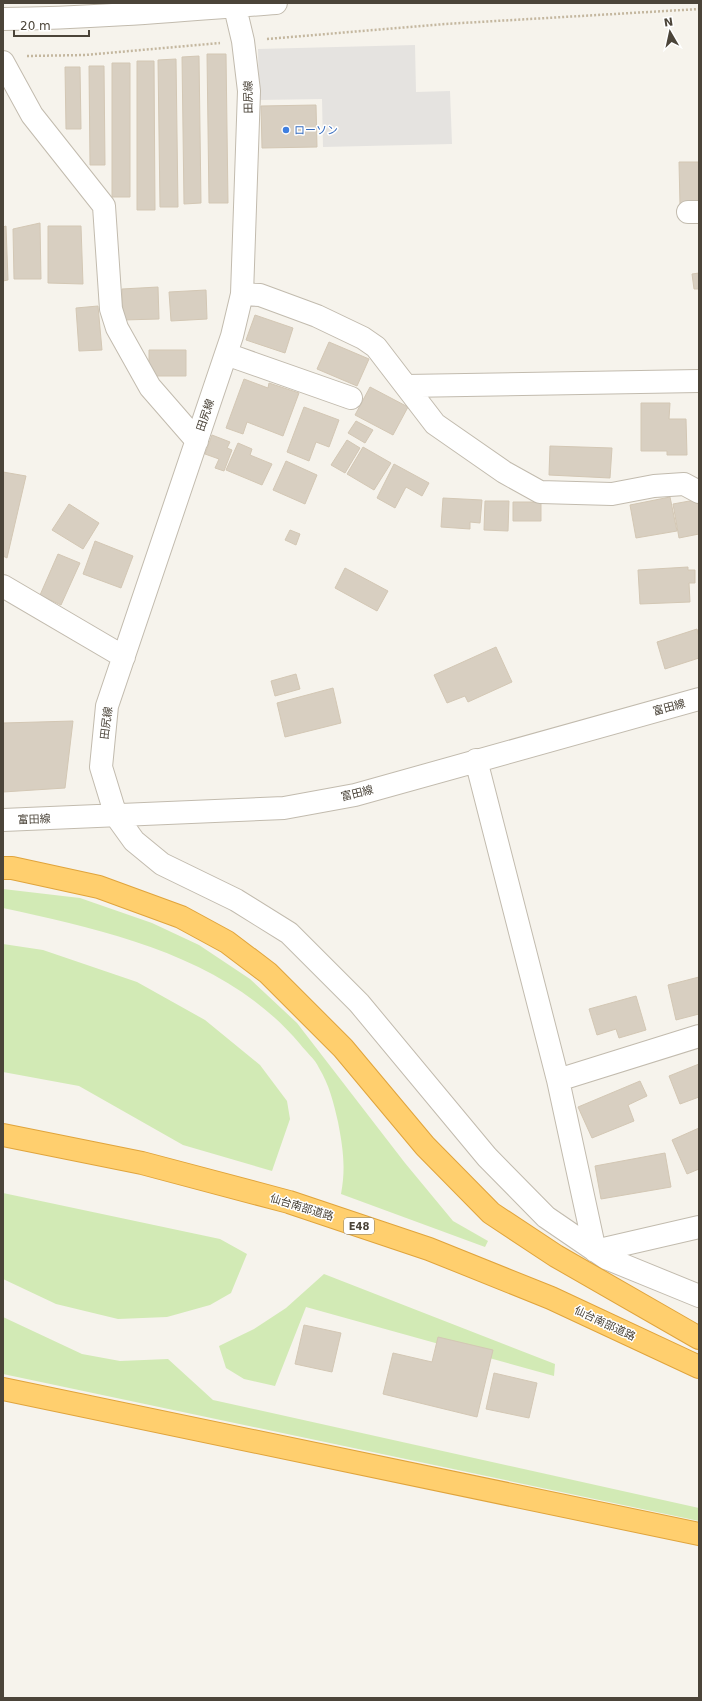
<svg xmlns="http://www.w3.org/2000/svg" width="702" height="1701" font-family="'DejaVu Sans','Noto Sans JP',sans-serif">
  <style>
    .green { fill: #d2eab5 }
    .parking { fill: #e5e3e0 }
    .building { fill: #d8cfc1; stroke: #d3c7b4 }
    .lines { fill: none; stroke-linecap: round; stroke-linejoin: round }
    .minor-casing { stroke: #c2bbae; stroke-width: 24 }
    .highway-casing { stroke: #e0a43c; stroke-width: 24 }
    .path { stroke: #c4b79f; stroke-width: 2.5; stroke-dasharray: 2 2; stroke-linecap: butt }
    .minor { stroke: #fff; stroke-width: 22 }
    .highway { stroke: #ffcf6e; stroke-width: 22 }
    .shop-dot { fill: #3f7fe0; stroke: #fff; stroke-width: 1.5 }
    .labels { text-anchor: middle; stroke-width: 3; stroke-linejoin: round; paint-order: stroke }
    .shield { fill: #fff; stroke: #817c74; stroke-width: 1 }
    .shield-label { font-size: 10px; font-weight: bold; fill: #4b4439 }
    .street-label { font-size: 11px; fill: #4b4439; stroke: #fff }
    .shop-label { font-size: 11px; fill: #366cbe; stroke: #fff; text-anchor: start }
  </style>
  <rect width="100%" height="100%" fill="#f6f3ec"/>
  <path class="green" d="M 3,889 L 80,898 L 152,923 L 199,945 L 250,979 L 297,1023 L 405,1163 L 453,1221 L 488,1241 L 485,1247 L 341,1194 C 346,1168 343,1148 338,1122 C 334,1104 329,1084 319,1068 C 315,1059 306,1052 300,1044 C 227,957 109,931 3,908 Z
    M 3,944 L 43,950 L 137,982 L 205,1020 L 260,1065 L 287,1101 L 290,1119 L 272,1171 L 183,1145 L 79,1086 L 3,1072 Z
    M 3,1193 L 220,1239 L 247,1254 L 231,1293 L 210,1305 L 167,1317 L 118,1319 L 56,1304 L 3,1279 Z
    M 324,1274 L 555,1364 L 554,1376 L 306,1307 L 275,1386 L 244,1379 L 226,1368 L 219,1346 L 254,1329 L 286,1308 Z
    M 3,1317 L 82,1354 L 120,1361 L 168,1359 L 213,1400 L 699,1508 L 699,1521 L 3,1374 Z"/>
  <path class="parking" d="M 415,45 L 416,92 L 450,91 L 452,144 L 323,147 L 322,99 L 259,100 L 258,49 Z"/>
  <path class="building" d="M 207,54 L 226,54 L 228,203 L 209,203 Z
    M 199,56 L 201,203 L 184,204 L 182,57 Z
    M 176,59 L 178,207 L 160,207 L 158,60 Z
    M 137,61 L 154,61 L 155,210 L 137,210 Z
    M 112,63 L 130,63 L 130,197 L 112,197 Z
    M 89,66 L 104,66 L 105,165 L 90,165 Z
    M 65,67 L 80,67 L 81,129 L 66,129 Z
    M 316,105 L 317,147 L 262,148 L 261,106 Z
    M 679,162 L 699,162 L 699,204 L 680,205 Z
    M 40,223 L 41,279 L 14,279 L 13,229 Z
    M 6,226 L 8,280 L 3,281 L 3,227 Z
    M 48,226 L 81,226 L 83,284 L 48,283 Z
    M 699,273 L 699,289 L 694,289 L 692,274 Z
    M 158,287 L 159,319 L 123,320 L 122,289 Z
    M 206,290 L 207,319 L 171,321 L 169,292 Z
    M 98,306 L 102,350 L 79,351 L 76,308 Z
    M 255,315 L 293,328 L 285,353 L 246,340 Z
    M 329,342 L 369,359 L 357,386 L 317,369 Z
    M 149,350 L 186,350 L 186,376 L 149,376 Z
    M 244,379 L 268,388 L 269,383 L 299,393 L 283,436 L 247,422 L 243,434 L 226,428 Z
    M 370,387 L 408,407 L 393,435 L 355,415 Z
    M 641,403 L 670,403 L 669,419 L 686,419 L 687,455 L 667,455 L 667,451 L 641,451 Z
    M 304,407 L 339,420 L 329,447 L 316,442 L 309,461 L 287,452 Z
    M 356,421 L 373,430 L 365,443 L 348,433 Z
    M 212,435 L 230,442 L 227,448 L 232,450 L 224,471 L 215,468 L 219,459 L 205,454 Z
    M 347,440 L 360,448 L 345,473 L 331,465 Z
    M 238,443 L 252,449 L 250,455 L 272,464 L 262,485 L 226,470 Z
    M 550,446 L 612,448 L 610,478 L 549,475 Z
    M 363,447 L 391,463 L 374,490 L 347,474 Z
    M 286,461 L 317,475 L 305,504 L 273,490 Z
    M 394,464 L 429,483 L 422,496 L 406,487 L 395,508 L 377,498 Z
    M 3,472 L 26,476 L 7,558 L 3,556 Z
    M 670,497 L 677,531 L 636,538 L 630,505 Z
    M 443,498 L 482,500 L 480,523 L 470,522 L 470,529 L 441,527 Z
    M 695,500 L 695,503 L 699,503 L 699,534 L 679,538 L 673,504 Z
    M 485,501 L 509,501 L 508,531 L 484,530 Z
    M 513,502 L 541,502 L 541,521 L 513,521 Z
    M 69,504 L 99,523 L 83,549 L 52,530 Z
    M 290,530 L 300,534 L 296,545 L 285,540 Z
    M 95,541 L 133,556 L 121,588 L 83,574 Z
    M 58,554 L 80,563 L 61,605 L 40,595 Z
    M 688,567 L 688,570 L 695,570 L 695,583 L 689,583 L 690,602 L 640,604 L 638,570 Z
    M 345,568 L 388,591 L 377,611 L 335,588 Z
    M 697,629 L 699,637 L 699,658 L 665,669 L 657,642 Z
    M 496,647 L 512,682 L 468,702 L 465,696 L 447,703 L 434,675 Z
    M 296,674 L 300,689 L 275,696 L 271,681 Z
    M 333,688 L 341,723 L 285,737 L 277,703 Z
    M 73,721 L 65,788 L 3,792 L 3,723 Z
    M 699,977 L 699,1014 L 676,1020 L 668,985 Z
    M 636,996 L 646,1030 L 619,1038 L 616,1029 L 597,1035 L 589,1009 Z
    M 699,1064 L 699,1097 L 680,1104 L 669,1076 Z
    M 640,1081 L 647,1096 L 628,1105 L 634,1121 L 592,1138 L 578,1107 Z
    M 699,1128 L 699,1169 L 687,1174 L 672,1140 Z
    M 665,1153 L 671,1187 L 601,1199 L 595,1166 Z
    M 304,1325 L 341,1333 L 332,1372 L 295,1364 Z
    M 438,1337 L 493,1350 L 477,1417 L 383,1394 L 393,1353 L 432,1362 Z
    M 494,1373 L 537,1383 L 529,1418 L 486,1409 Z"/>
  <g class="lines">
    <defs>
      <path id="minor" d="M 234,3 L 243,41 L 249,91 L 242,294 L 232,336 L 107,706 L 101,767 L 116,816 L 134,841 L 162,864 L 236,900 L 289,933 L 359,1003 L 487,1157 L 546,1217 L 606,1258 L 699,1296
        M 3,19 C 95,18 185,10 276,3
        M 3,62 L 32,115 L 104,206 L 111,309 L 117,328 L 150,387 L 197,441
        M 688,212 L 699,212
        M 242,294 L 260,295 L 317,316 L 363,338 L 376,347 L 435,424 L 504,472 L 540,492 L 612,494 L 654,486 L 684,484 L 699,492
        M 226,354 L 351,398
        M 406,386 L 699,381
        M 3,586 L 124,657
        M 476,760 L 558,1080 L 595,1251 L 699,1227
        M 3,820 L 284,808 L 355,795 L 699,699
        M 558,1080 L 699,1036"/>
      <path id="highway" d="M 3,868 L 12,868 L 99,887 L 181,917 L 227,942 L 268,973 L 343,1048 L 425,1146 L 491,1213 L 556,1256 L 699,1338
        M 3,1135 L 142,1163 L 289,1202 L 429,1249 L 551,1298 L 699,1367
        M 3,1389 L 699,1534"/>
    </defs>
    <use href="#minor" class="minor-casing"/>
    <use href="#highway" class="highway-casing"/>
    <path class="path" d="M 267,39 L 445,24 L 699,9
      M 27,56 L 85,55 L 220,43"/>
    <use href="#minor" class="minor"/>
    <use href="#highway" class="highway"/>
  </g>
  <circle class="shop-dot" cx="286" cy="130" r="4"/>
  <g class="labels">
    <rect class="shield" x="344" y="1218" width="30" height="16" rx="3"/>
    <g class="shield-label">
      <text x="359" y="1230">E48</text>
    </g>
    <g class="street-label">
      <text transform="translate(248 97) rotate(-91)" y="4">田尻線</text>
      <text transform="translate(205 415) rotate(-71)" y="4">田尻線</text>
      <text transform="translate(669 707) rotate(-15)" y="4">富田線</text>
      <text transform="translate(106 723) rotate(-83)" y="4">田尻線</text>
      <text transform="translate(357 793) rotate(-14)" y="4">富田線</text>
      <text transform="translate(34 819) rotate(-2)" y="4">富田線</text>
      <text transform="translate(302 1207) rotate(17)" y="4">仙台南部道路</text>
      <text transform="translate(605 1323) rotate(25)" y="4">仙台南部道路</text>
    </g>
    <g class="shop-label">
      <text x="294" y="134">ローソン</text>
    </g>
  </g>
  <rect width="702" height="1701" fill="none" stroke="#4b4439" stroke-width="8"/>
  <g transform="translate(670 32) rotate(351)" stroke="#ffffff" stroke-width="3" paint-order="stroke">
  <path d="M0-3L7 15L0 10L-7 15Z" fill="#4b4439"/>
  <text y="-6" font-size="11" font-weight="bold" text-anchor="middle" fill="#4b4439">N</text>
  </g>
  <path d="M14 30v6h75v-6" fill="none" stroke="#4b4439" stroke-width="2"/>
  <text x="20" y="30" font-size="12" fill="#4b4439" stroke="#ffffff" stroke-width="3" paint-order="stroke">20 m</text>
</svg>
